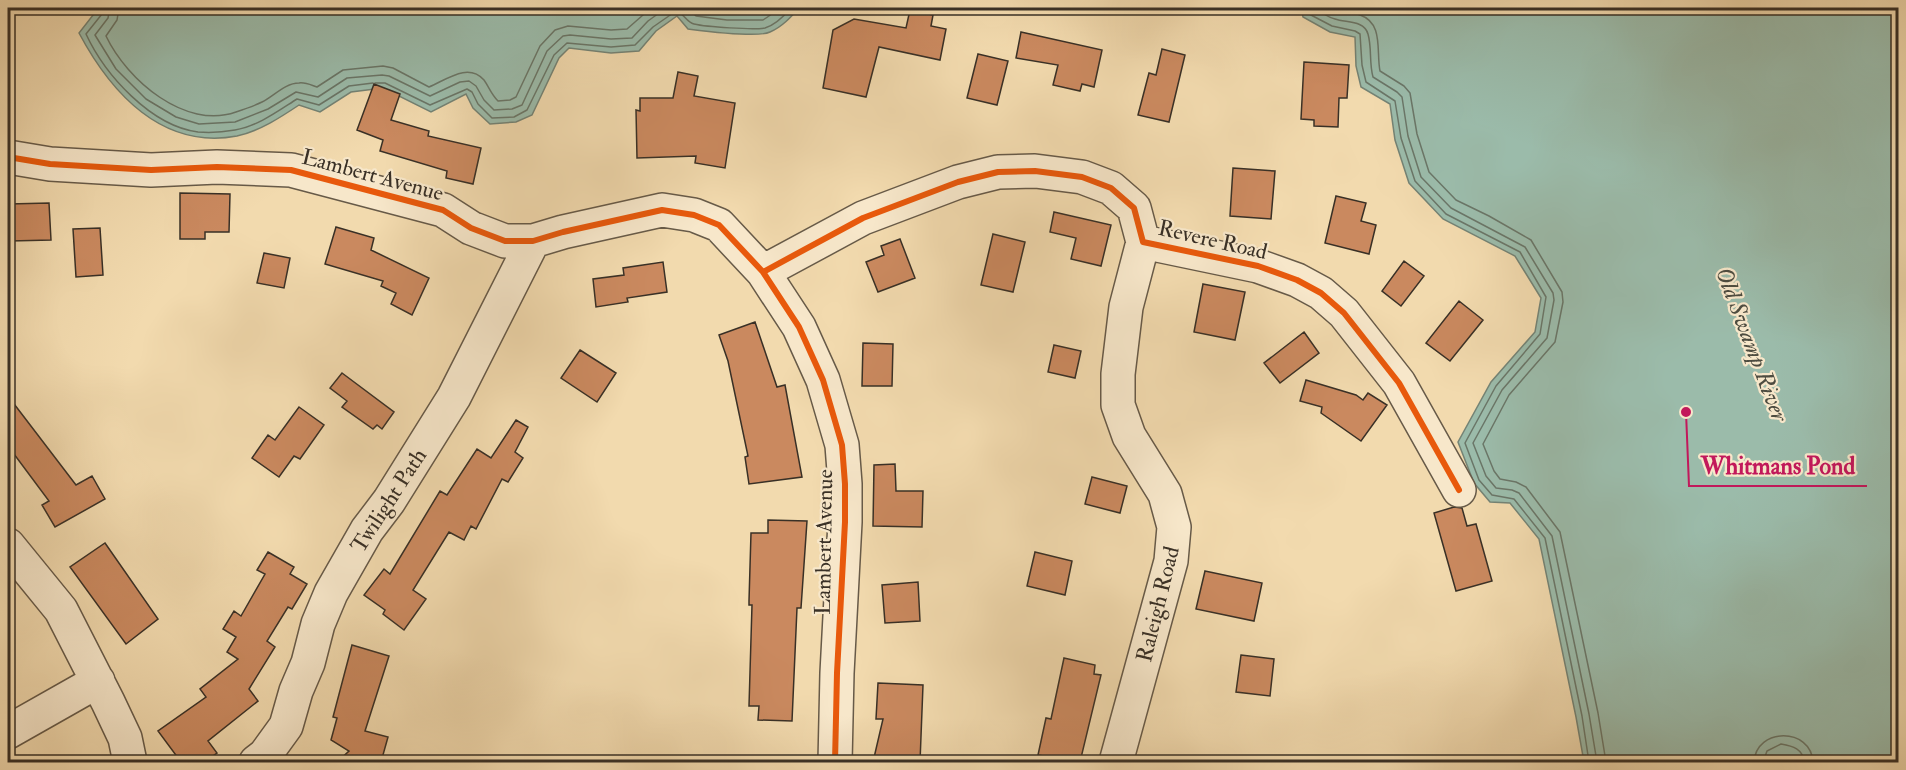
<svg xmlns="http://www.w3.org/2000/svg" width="1906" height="770" font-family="'IM FELL Double Pica',serif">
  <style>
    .water { fill: #9bbbaa; stroke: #748375; stroke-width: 1.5 }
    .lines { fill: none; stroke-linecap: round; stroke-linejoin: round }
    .shore { stroke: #6a7668; stroke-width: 1.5 }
    .building { fill: #ca895f; stroke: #393026; stroke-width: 1.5 }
    .minor-casing { stroke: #675a48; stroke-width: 36 }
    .minor { stroke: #f7e7ca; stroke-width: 33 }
    .cycleway-casing { stroke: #f7e7ca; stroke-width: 10 }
    .cycleway { stroke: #e8590c; stroke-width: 6 }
    .labels { text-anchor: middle; stroke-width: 4.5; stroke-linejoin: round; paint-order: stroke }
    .street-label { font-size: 22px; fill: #393026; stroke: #f7e7ca }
    .water-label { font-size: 24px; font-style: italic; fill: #4d4c40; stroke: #f7e7ca }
    .leader { fill: none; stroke: #c2185b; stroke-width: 2 }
    .callout-dot { fill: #c2185b; stroke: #f7e7ca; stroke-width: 2 }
    .callout-label { font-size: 24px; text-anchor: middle; font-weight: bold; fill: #c2185b; stroke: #f7e7ca; stroke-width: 4.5; stroke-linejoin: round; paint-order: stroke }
  </style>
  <rect width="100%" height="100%" fill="#f2daae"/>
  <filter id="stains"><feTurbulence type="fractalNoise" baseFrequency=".00333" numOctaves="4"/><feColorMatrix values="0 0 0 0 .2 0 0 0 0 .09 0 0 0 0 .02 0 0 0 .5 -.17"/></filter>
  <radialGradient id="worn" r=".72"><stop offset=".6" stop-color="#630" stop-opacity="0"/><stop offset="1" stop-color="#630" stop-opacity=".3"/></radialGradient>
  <path class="water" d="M 97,8 L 799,8 C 791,17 782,27 770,32 C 758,38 704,31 688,29 L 677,16 L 656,31 L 639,51 L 611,53 L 569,48 L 559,58 L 532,115 L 516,122 L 490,124 L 473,108 L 466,94 L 431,112 L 383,88 L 351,92 L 320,112 L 299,105 C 281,117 260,131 237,136 C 162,150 111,93 79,33 L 97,10 Z
    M 1301,8 L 1898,8 L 1898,762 L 1802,762 L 1781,758 L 1774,762 L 1584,762 L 1576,717 L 1539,539 L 1510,503 L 1490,502 L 1474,483 L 1458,442 L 1491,382 L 1535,332 L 1541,298 L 1515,256 L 1443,219 L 1409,183 L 1395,140 L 1390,104 L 1361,87 L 1356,66 L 1355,37 L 1330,32 L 1303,17 Z"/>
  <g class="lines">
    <path class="shore" d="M 103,8 L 102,14 L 86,34 C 105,75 151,126 198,132 C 209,133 224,132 235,130 C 258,126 278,111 297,99 L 319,105 L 349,86 L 373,83
      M 110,8 L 108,18 L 95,35 L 116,69 L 146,99 L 176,117 L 199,124 L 235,122 L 268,109 L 296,92 L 318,97 L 347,78 L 382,75 L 389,76 L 430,96 L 460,82 L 469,81 L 476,86 L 484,100 L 494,110 L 512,109 L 522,105 L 547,51 L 563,36 L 570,35 L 611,39 L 632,38 L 648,21 L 666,8
      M 119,8 L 117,20 L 106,36 C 127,80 185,130 236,112 C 245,109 254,106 262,102 C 274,96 285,83 299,83 C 305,82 311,85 317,87 L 343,70 L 383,66 L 393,68 L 429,87 C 446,80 468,62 484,80 C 489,87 491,94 498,101 L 510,100 L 516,97 L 540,46 L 555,30 L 568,26 L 611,30 L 627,29 L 651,8
      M 687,8 L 696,16 L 727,20 L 763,20 L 781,8
      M 699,8 C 715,10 754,16 766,8
      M 1307,8 L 1309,14 L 1332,26 L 1355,31 L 1360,34 L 1362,65 L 1366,82 L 1395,101 L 1401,138 L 1415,181 L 1446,214 L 1520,252 L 1546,297 L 1540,334 L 1496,386 L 1465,443 L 1479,480 L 1492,495 L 1514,499 L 1545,538 L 1582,716 L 1589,762
      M 1315,8 C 1320,12 1328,17 1335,19 C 1346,23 1364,20 1368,34 C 1372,48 1369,63 1373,77 L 1397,92 L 1402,97 L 1408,136 L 1421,177 L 1451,208 L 1525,247 L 1553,293 L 1554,300 L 1547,338 L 1502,390 L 1473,443 L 1486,476 L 1496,488 L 1512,490 L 1519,493 L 1552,536 L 1589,714 L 1597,762
      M 1332,8 C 1341,12 1351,12 1360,15 C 1384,23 1376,52 1380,71 L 1404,86 L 1410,93 L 1417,134 L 1429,172 L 1456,200 L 1489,216 L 1531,240 L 1562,292 L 1563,302 L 1555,342 L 1509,395 L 1483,444 L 1494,471 L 1500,479 L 1516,482 L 1526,487 L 1560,532 L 1598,713 L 1606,762
      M 375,83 L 385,83 L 430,105 L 467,89 L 472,92 L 478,104 L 492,118 L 514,117 L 527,110 L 554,55 L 567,43 L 611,47 L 635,45 L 653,27 L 676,11 C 684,13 686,22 694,24 C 707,27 753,30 765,28 C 775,25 785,15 791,8
      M 1754,762 C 1756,727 1811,727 1813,762
      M 1763,762 L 1767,751 L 1781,744 C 1793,746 1803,749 1804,762"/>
  </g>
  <path class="building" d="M 910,10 L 933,15 L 931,26 L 946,29 L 940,60 L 879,47 L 866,97 L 823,88 L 833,30 L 854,19 L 906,28 Z
    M 1021,32 L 1102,50 L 1094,87 L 1082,84 L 1080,91 L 1053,85 L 1058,65 L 1016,58 Z
    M 1162,49 L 1185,55 L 1169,122 L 1138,115 L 1149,73 L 1156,75 Z
    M 978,54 L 1008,61 L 997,105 L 967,98 Z
    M 1304,62 L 1349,65 L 1347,98 L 1339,98 L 1338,127 L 1314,126 L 1314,120 L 1301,119 Z
    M 678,72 L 698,76 L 694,96 L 735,103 L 725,168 L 695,163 L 696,156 L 637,158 L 636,110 L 640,111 L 640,98 L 673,98 Z
    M 374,84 L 400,94 L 391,120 L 429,131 L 428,136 L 481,148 L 473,184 L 446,178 L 447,171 L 380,151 L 383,140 L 357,130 Z
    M 1233,168 L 1275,171 L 1271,219 L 1230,216 Z
    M 180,193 L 230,194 L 229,232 L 205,232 L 205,239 L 180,239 Z
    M 1336,196 L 1366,203 L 1361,221 L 1376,225 L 1369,254 L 1325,243 Z
    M 49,203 L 51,240 L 10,241 L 9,204 Z
    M 1054,212 L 1111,225 L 1101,266 L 1071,259 L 1076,238 L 1050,232 Z
    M 336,227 L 374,238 L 371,250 L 429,278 L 412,315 L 391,304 L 396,293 L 381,286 L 383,281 L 325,264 Z
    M 100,228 L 103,275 L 76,277 L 73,229 Z
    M 993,234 L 1025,242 L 1013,292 L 981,285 Z
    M 900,239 L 915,278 L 878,292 L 866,262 L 884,255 L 881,246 Z
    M 264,253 L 290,258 L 284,288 L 257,283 Z
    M 1404,261 L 1424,276 L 1401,306 L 1382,291 Z
    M 663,262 L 667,292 L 627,298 L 628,302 L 596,307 L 593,279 L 624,275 L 623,268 Z
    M 1203,284 L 1245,292 L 1235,340 L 1194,332 Z
    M 1459,301 L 1483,320 L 1450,361 L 1426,343 Z
    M 755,322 L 777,387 L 785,385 L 802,477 L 749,484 L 745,457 L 748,456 L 728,361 L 719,335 Z
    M 1304,332 L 1319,353 L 1280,383 L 1264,363 Z
    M 863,343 L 893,344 L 892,386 L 862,386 Z
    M 1054,345 L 1081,351 L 1075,378 L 1048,372 Z
    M 580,350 L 616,373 L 597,402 L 561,378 Z
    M 342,373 L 394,412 L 382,429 L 377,425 L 373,429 L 342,407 L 347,401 L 330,388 Z
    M 1306,380 L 1356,395 L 1363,400 L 1368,393 L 1387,405 L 1361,441 L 1321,413 L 1322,407 L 1300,401 Z
    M 8,396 L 76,485 L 92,476 L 105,499 L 55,527 L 42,505 L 49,501 L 8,446 Z
    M 299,407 L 324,425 L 300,459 L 294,456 L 279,477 L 252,458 L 268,435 L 275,440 Z
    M 516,420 L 528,427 L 515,452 L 523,458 L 508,482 L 502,479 L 476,529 L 471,526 L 464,540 L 449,532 L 413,590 L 426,599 L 404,630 L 383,614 L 385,610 L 364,595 L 384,569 L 390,574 L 440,491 L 447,495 L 477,449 L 491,458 Z
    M 895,464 L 896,491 L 923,491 L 922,527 L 873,526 L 874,465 Z
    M 1092,477 L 1127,486 L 1120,513 L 1085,504 Z
    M 1454,507 L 1462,508 L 1467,526 L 1476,524 L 1492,581 L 1456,591 L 1434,513 Z
    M 768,520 L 807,521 L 801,608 L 797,608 L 792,721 L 758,720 L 759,706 L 749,706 L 752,605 L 749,605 L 749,601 L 751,533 L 768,533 Z
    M 105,543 L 158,619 L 126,644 L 70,567 Z
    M 268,552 L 294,567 L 290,574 L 307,584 L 292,609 L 288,607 L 267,641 L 275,647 L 249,689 L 258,701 L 208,741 L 217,753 L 204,762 L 181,762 L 158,731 L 206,697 L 200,689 L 238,659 L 227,652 L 236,637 L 223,629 L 234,611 L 241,616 L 265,574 L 257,570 Z
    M 1035,552 L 1072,561 L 1065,595 L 1027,586 Z
    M 1205,571 L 1262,583 L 1254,621 L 1196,609 Z
    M 918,582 L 920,621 L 885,623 L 882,585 Z
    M 352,645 L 389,656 L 365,731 L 388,737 L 381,762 L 337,762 L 349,751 L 331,740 L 337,718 L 333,717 Z
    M 1241,655 L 1274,659 L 1270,696 L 1236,692 Z
    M 1064,658 L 1095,665 L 1094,674 L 1101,675 L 1080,762 L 1038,755 L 1046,718 L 1051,719 Z
    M 878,683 L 923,685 L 920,762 L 873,762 L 883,719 L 876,719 Z"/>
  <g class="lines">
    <defs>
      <path id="minor" d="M 8,157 L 50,164 L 151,170 L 217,167 L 291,170 L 443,210 L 471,228 L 505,241 L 533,241 L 563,232 L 662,210 L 694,215 L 719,225 L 763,272 L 799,327 L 823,380 L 842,445 L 845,484 L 845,522 L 837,673 L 835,762
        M 763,272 L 863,218 L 958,182 L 998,172 L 1035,171 L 1082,177 L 1111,188 L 1134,208 L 1143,242 L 1258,266 L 1297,280 L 1321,293 L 1344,313 L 1399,383 L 1459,490
        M 8,545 L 61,610 L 108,702 L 125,738 L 130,762
        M 8,732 L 98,681
        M 256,762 L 265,755 L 286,726 L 296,691 L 308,663 L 318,624 L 331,593 L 367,530 L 389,501 L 454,397 L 533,241
        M 1116,762 L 1171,561 L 1174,527 L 1165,494 L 1129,436 L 1118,405 L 1118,374 L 1126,307 L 1143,242"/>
    </defs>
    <use href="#minor" class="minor-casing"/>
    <use href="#minor" class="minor"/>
    <defs>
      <path id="cycleway" d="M 8,157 L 50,164 L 151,170 L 217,167 L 291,170 L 443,210 L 471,228 L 505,241 L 533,241 L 563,232 L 662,210 L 694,215 L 719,225 L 763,272 L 799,327 L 823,380 L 842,445 L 845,484 L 845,522 L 837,673 L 835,762
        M 763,272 L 863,218 L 958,182 L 998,172 L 1035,171 L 1082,177 L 1111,188 L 1134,208 L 1143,242 L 1258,266 L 1297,280 L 1321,293 L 1344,313 L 1399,383 L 1459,490"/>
    </defs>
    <use href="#cycleway" class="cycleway-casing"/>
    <use href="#cycleway" class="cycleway"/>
  </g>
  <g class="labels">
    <g class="street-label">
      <text transform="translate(373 174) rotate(15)" y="8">Lambert Avenue</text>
      <text transform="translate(1213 239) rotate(13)" y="8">Revere Road</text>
      <text transform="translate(388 500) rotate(-57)" y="8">Twilight Path</text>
      <text transform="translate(823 542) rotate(-89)" y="8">Lambert Avenue</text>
      <text transform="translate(1157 604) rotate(-76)" y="8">Raleigh Road</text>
    </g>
    <g class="water-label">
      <text transform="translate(1752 344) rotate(69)" y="8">Old Swamp River</text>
    </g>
  </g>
  <path class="leader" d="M1686 412L1689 486H1867"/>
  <circle class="callout-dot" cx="1686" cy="412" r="6"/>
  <g class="callout-label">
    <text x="1778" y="474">Whitmans Pond</text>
  </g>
  <rect width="1906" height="770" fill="none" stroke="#f2daae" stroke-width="30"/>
  <rect x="9" y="9" width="1888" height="752" fill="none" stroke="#393026" stroke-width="3"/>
  <rect x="15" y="15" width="1876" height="740" fill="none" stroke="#393026" stroke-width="1.5"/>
  <rect width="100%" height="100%" filter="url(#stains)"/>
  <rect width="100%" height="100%" fill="url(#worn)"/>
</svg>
